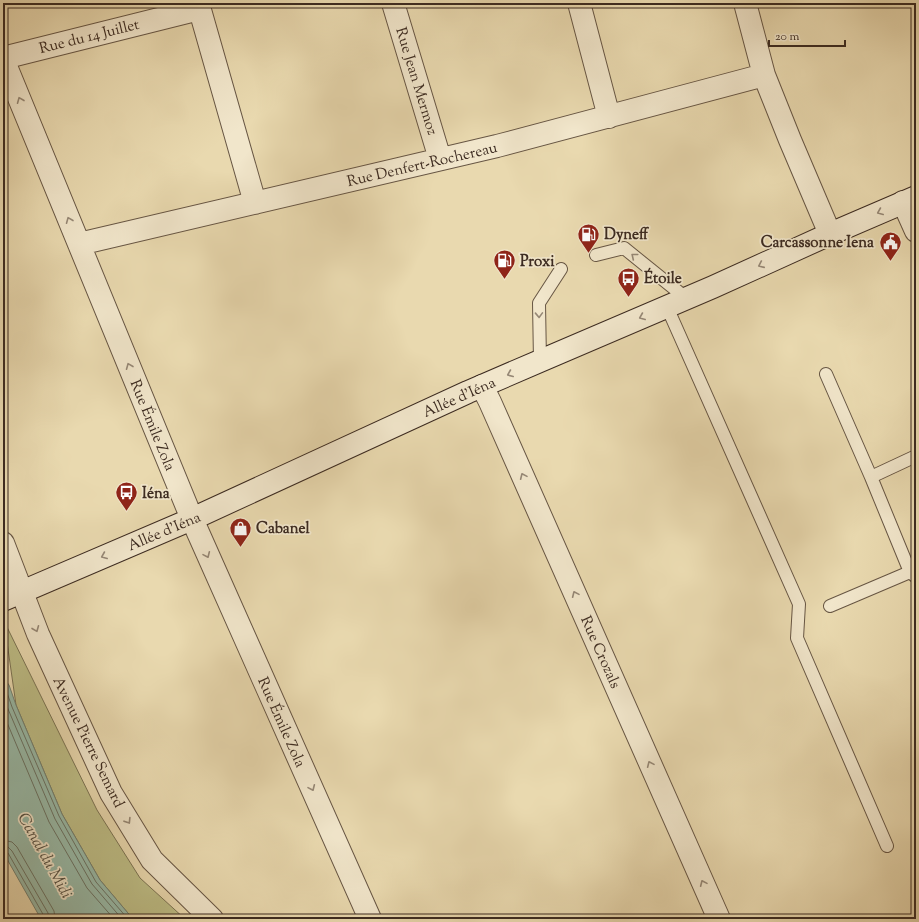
<svg xmlns="http://www.w3.org/2000/svg" width="919" height="922" font-family="'Sorts Mill Goudy',serif">
  <style>
    .green { fill: #bdbd86; stroke: #7c7454 }
    .water { fill: #98baa8; stroke: #738172 }
    .lines { fill: none; stroke-linecap: round; stroke-linejoin: round }
    .shore { stroke: #6a7264; stroke-width: 1 }
    .service-casing { stroke: #675644; stroke-width: 14 }
    .minor-casing { stroke: #675644; stroke-width: 24 }
    .secondary-casing { stroke: #3c2b21; stroke-width: 24 }
    .service { stroke: #f1e6cb; stroke-width: 12 }
    .minor { stroke: #f1e6cb; stroke-width: 22 }
    .secondary { stroke: #f1e6cb; stroke-width: 22 }
    .oneway { stroke: #968876 }
    .labels { text-anchor: middle; stroke-width: 3.5; stroke-linejoin: round; paint-order: stroke }
    .street-label { font-size: 15px; fill: #3c2b21; stroke: #f1e6cb }
    .poi-label { font-size: 15px; font-weight: bold; fill: #3c2b21; stroke: #f1e6cb; text-anchor: start }
    .water-label { font-size: 16px; font-style: italic; fill: #534f43; stroke: #f1e6cb }
  </style>
  <rect width="100%" height="100%" fill="#e9d9af"/>
  <filter id="stains"><feTurbulence type="fractalNoise" baseFrequency=".005" numOctaves="4"/><feColorMatrix values="0 0 0 0 .2 0 0 0 0 .09 0 0 0 0 .02 0 0 0 .5 -.17"/></filter>
  <radialGradient id="worn" r=".72"><stop offset=".6" stop-color="#630" stop-opacity="0"/><stop offset="1" stop-color="#630" stop-opacity=".3"/></radialGradient>
  <path class="green" d="M 4,621 L 97,810 L 140,878 L 185,919 L 133,919 L 100,880 L 62,814 L 16,705 Z"/>
  <path class="water" d="M 3,677 L 9,685 L 16,705 L 62,814 L 100,880 L 133,919 L 41,919 L 3,852 Z"/>
  <g class="lines">
    <path class="shore" d="M 3,684 L 5,687 L 12,707 L 59,816 L 96,882 L 128,919
      M 3,696 L 8,709 L 55,819 L 92,884 L 122,919
      M 3,713 L 49,822 L 87,888 L 114,919
      M 3,840 L 12,842 L 17,847 L 54,911 L 55,919
      M 3,846 L 8,847 L 12,851 L 48,913 L 49,919
      M 3,851 L 6,851 L 8,853 L 44,916 L 44,919"/>
    <defs>
      <path id="service" d="M 596,255 L 624,248 L 686,298
        M 667,307 L 799,604 L 797,638 L 887,846
        M 540,361 L 539,303 L 561,269
        M 826,374 L 871,477 L 916,456
        M 871,477 L 910,572 L 916,577
        M 830,606 L 910,572"/>
      <path id="minor" d="M 198,3 L 255,203
        M 393,3 L 440,159
        M 579,3 L 609,117
        M 745,3 L 764,75 L 790,140 L 830,234
        M 3,58 L 199,9
        M 3,59 L 192,519 L 370,919
        M 903,202 L 916,231
        M 79,244 L 497,146 L 764,75
        M 482,386 L 490,402 L 719,919
        M 3,543 L 38,634 L 111,793 L 152,860 L 212,919"/>
      <path id="secondary" d="M 3,600 L 192,519 L 468,392 L 540,361 L 713,287 L 830,234 L 916,197"/>
    </defs>
    <use href="#service" class="service-casing"/>
    <use href="#minor" class="minor-casing"/>
    <use href="#secondary" class="secondary-casing"/>
    <use href="#service" class="service"/>
    <use href="#minor" class="minor"/>
    <use href="#secondary" class="secondary"/>
  </g>
  <defs><path id="oneway-chevron" d="M-2-3.5L2.5 0L-2 3.5" fill="none" stroke-width="1.6" stroke-linecap="round" stroke-linejoin="round"/></defs>
  <g class="oneway">
    <use href="#oneway-chevron" transform="translate(20 100) rotate(-112)"/>
    <use href="#oneway-chevron" transform="translate(880 212) rotate(157)"/>
    <use href="#oneway-chevron" transform="translate(69 220) rotate(-112)"/>
    <use href="#oneway-chevron" transform="translate(634 256) rotate(-141)"/>
    <use href="#oneway-chevron" transform="translate(761 265) rotate(156)"/>
    <use href="#oneway-chevron" transform="translate(539 315) rotate(88)"/>
    <use href="#oneway-chevron" transform="translate(642 317) rotate(157)"/>
    <use href="#oneway-chevron" transform="translate(129 366) rotate(-112)"/>
    <use href="#oneway-chevron" transform="translate(510 374) rotate(157)"/>
    <use href="#oneway-chevron" transform="translate(523 476) rotate(-114)"/>
    <use href="#oneway-chevron" transform="translate(207 555) rotate(66)"/>
    <use href="#oneway-chevron" transform="translate(104 556) rotate(157)"/>
    <use href="#oneway-chevron" transform="translate(575 594) rotate(-114)"/>
    <use href="#oneway-chevron" transform="translate(36 629) rotate(68)"/>
    <use href="#oneway-chevron" transform="translate(650 764) rotate(-114)"/>
    <use href="#oneway-chevron" transform="translate(312 788) rotate(66)"/>
    <use href="#oneway-chevron" transform="translate(128 821) rotate(58)"/>
    <use href="#oneway-chevron" transform="translate(703 883) rotate(-114)"/>
  </g>
  <defs>
    <symbol id="fuel-pin" viewBox="-11 -11 22 30"><path d="M0 17L-7.5 6A9.5 9.5 0 1 1 7.5 6Z" fill="#8f2418" stroke="#f1e6cb"/><path d="M-5.5-6h7V0h2V4h1.3V-2.5L3-4.5l.8-.8L6-3V5H2.5V1h-1V6h-7ZM-4.2-4.7v3.2H.2V-4.7Z" fill="#fff"/></symbol>
    <symbol id="civic-pin" viewBox="-11 -11 22 30"><path d="M0 17L-7.5 6A9.5 9.5 0 1 1 7.5 6Z" fill="#8f2418" stroke="#f1e6cb"/><path d="M-.6-6.5H3V-4.5H.6V-3L4-1V1h2V6H-6V1h2V-1L-.6-3ZM-1.2 2.5V6h2.4V2.5Z" fill="#fff"/></symbol>
    <symbol id="bus-pin" viewBox="-11 -11 22 30"><path d="M0 17L-7.5 6A9.5 9.5 0 1 1 7.5 6Z" fill="#8f2418" stroke="#f1e6cb"/><path d="M-5-6H5V4H4V6H2V4H-2V6H-4V4H-5ZM-3.5-4V0h7V-4ZM-3.5 1.2v1.5H-2V1.2ZM2 1.2v1.5H3.5V1.2Z" fill="#fff"/></symbol>
    <symbol id="shop-pin" viewBox="-11 -11 22 30"><path d="M0 17L-7.5 6A9.5 9.5 0 1 1 7.5 6Z" fill="#8f2418" stroke="#f1e6cb"/><path d="M-5-2.5h2.3a2.7 3.5 0 0 1 5.4 0H5L5.5 6h-11ZM-1.5-2.5h3a1.5 2.3 0 0 0-3 0Z" fill="#fff"/></symbol>
  </defs>
  <g fill-rule="evenodd">
    <use href="#fuel-pin" x="576" y="222" width="25" height="34"/>
    <use href="#civic-pin" x="878" y="230" width="25" height="34"/>
    <use href="#fuel-pin" x="492" y="248" width="25" height="34"/>
    <use href="#bus-pin" x="616" y="266" width="25" height="34"/>
    <use href="#bus-pin" x="114" y="480" width="25" height="34"/>
    <use href="#shop-pin" x="228" y="516" width="25" height="34"/>
  </g>
  <g class="labels">
    <g class="street-label">
      <text transform="translate(89 36) rotate(-14)" y="5">Rue du 14 Juillet</text>
      <text transform="translate(417 81) rotate(73)" y="5">Rue Jean Mermoz</text>
      <text transform="translate(422 164) rotate(-13)" y="5">Rue Denfert-Rochereau</text>
      <text transform="translate(459 397) rotate(-24)" y="5">Allée d'Iéna</text>
      <text transform="translate(153 425) rotate(68)" y="5">Rue Émile Zola</text>
      <text transform="translate(164 531) rotate(-23)" y="5">Allée d'Iéna</text>
      <text transform="translate(601 652) rotate(66)" y="5">Rue Crozals</text>
      <text transform="translate(282 722) rotate(66)" y="5">Rue Émile Zola</text>
      <text transform="translate(89 742) rotate(64)" y="5">Avenue Pierre Semard</text>
    </g>
    <g class="poi-label">
      <text x="604" y="239">Dyneff</text>
      <text x="874" y="247" text-anchor="end">Carcassonne Iena</text>
      <text x="520" y="266">Proxi</text>
      <text x="644" y="283">Étoile</text>
      <text x="142" y="498">Iéna</text>
      <text x="256" y="533">Cabanel</text>
    </g>
    <g class="water-label">
      <text transform="translate(46 855) rotate(61)" y="6">Canal du Midi</text>
    </g>
  </g>
  <rect width="919" height="922" fill="none" stroke="#e9d9af" stroke-width="16"/>
  <rect x="4" y="4" width="911" height="914" fill="none" stroke="#3c2b21" stroke-width="2"/>
  <rect x="8" y="8" width="903" height="906" fill="none" stroke="#3c2b21"/>
  <path d="M769 40v6h76v-6" fill="none" stroke="#3c2b21" stroke-width="2"/>
  <text x="775" y="40" font-size="12" fill="#3c2b21" stroke="#f1e6cb" stroke-width="3" paint-order="stroke">20 m</text>
  <rect width="100%" height="100%" filter="url(#stains)"/>
  <rect width="100%" height="100%" fill="url(#worn)"/>
</svg>
